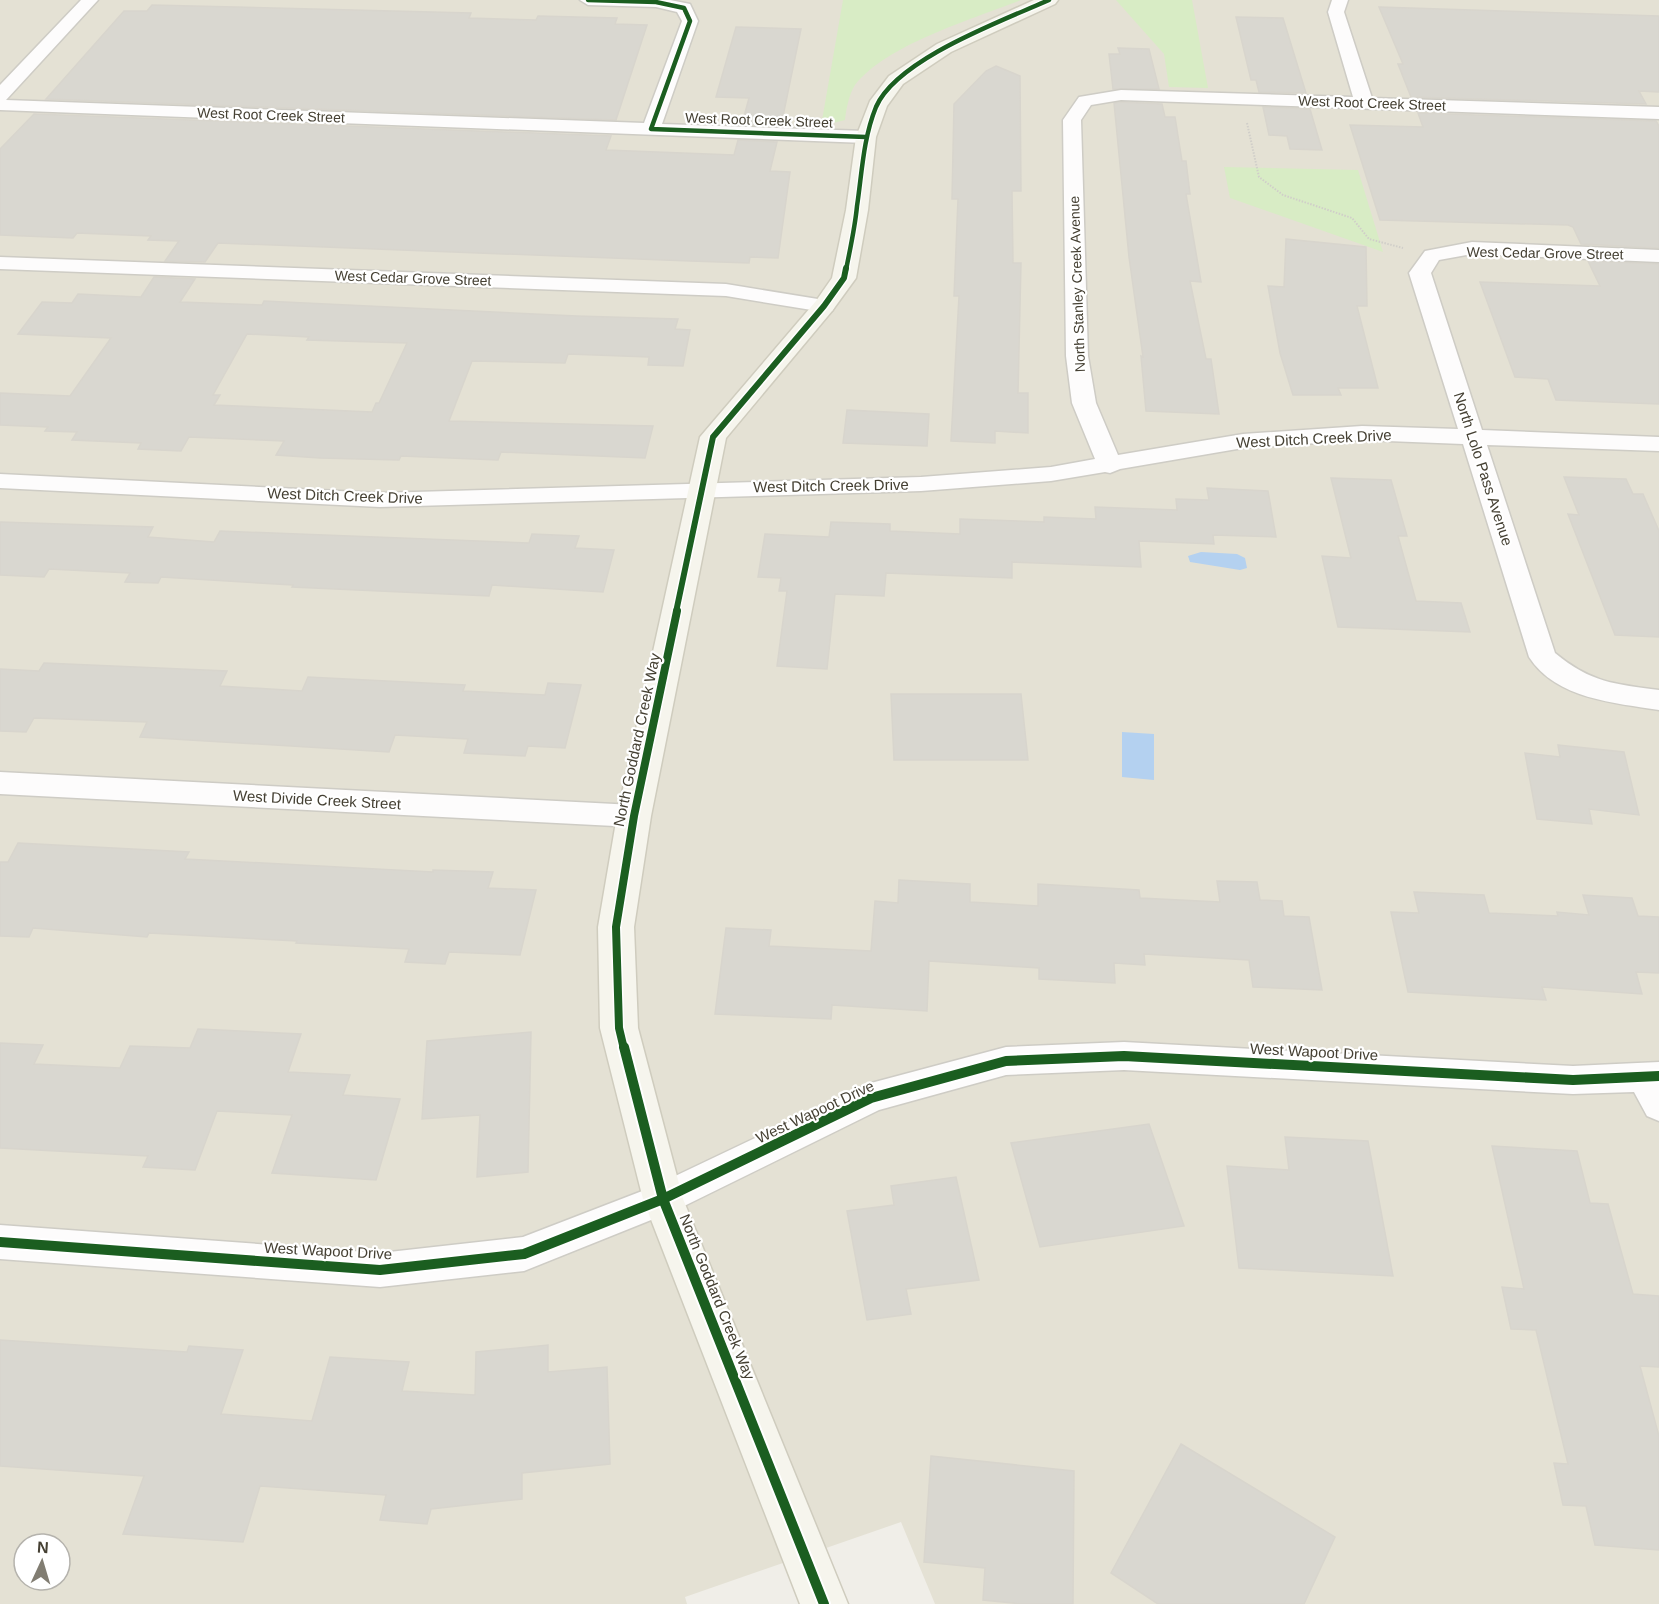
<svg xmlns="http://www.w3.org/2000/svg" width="1659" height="1604" font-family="Helvetica,sans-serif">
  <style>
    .residential { fill: #e4e1d4; fill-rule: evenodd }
    .green { fill: #d8ecc5 }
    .water { fill: #b4d1f0 }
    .building { fill: #d9d7d0; stroke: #d8d5cd; stroke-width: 1.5; fill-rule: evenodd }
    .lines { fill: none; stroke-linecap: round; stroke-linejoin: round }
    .street-casing { stroke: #ceccc5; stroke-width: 3 }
    .secondary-casing { stroke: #cfccbe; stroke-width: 3 }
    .path { stroke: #d0cec9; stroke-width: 2; stroke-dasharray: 1.5 1.5; stroke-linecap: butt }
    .street { fill: #fdfcfc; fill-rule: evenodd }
    .secondary { fill: #f6f5ed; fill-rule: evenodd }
    .cycleway-far3-casing { stroke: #fff; stroke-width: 7 }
    .cycleway-far2-casing { stroke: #fff; stroke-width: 9 }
    .cycleway-far1-casing { stroke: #fff; stroke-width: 11 }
    .cycleway-casing { stroke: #fff; stroke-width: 14 }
    .cycleway-far3 { stroke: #1b5e20; stroke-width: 4.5 }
    .cycleway-far2 { stroke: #1b5e20; stroke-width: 6 }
    .cycleway-far1 { stroke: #1b5e20; stroke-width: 8 }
    .cycleway { stroke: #1b5e20; stroke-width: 10 }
    .labels { text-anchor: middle; stroke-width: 4.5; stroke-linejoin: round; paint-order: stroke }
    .far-street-label { font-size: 14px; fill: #454033; stroke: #fff }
    .street-label { font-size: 15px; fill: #454033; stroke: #fff }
  </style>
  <rect width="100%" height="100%" fill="#f0eee8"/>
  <path class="residential" d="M 0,0 L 1659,0 L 1659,1604 L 935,1604 L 901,1522 L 685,1597 L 687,1604 L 0,1604 ZM 24,1544 L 60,1544 L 60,1580 L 24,1580 Z"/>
  <path class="green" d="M 843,0 L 1021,0 C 973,19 887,44 855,85 C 849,94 846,110 845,120 L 821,126 Z
    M 1116,0 L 1192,0 L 1208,88 L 1169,87 L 1164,54 Z
    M 1224,167 L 1358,170 L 1383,252 L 1230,198 Z"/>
  <path class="water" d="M 1201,552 L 1237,554 L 1245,558 L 1247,568 L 1240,570 L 1190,562 L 1188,556 Z
    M 1122,732 L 1154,734 L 1154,780 L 1122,777 Z"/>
  <path class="building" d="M 152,5 L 471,13 L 469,18 L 536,20 L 538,16 L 617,18 L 615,24 L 647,25 L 616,120 L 46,99 L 124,11 L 147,11 Z
    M 1379,7 L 1659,16 L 1659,92 L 1639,91 L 1646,104 L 1411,97 L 1398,64 L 1403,64 Z
    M 1236,17 L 1283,18 L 1306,93 L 1259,92 L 1256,80 L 1251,80 Z
    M 736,27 L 801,29 L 781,126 L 742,124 L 749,98 L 716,97 Z
    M 1118,48 L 1149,49 L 1159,89 L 1113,89 L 1109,54 L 1120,54 Z
    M 996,66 L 1020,76 L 1021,191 L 1012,191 L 1013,263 L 1021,263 L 1018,393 L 1028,393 L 1028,433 L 995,431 L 995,443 L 951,441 L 959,296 L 954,296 L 958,199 L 952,199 L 954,104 L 986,71 Z
    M 1121,102 L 1162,104 L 1165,117 L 1175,117 L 1182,161 L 1186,161 L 1190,194 L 1186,194 L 1201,282 L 1190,281 L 1206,359 L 1211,359 L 1219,414 L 1146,411 L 1141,356 L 1143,357 L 1129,257 L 1114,103 Z
    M 1263,107 L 1310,109 L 1322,150 L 1290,149 L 1287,136 L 1269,135 Z
    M 1418,113 L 1656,121 L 1659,126 L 1659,248 L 1581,244 L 1573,227 L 1568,225 L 1380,220 L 1350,125 L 1423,127 Z
    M 34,114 L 611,136 L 606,150 L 734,155 L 738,140 L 777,142 L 770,171 L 790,172 L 778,258 L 750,257 L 749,263 L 690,261 L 218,243 L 205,262 L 165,261 L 179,241 L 148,240 L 151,236 L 77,233 L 73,238 L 0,235 L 0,149 Z
    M 1286,239 L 1366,247 L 1367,306 L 1357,306 L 1378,388 L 1338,388 L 1341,395 L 1293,395 L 1280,353 L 1268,286 L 1284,287 Z
    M 1588,261 L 1659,264 L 1659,404 L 1556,400 L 1548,379 L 1515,377 L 1480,282 L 1600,286 Z
    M 154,277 L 195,279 L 180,302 L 262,305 L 264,301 L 577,316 L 678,319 L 675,329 L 690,330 L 683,366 L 648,365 L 649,357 L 568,354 L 565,363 L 472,361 L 449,421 L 653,426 L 645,458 L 501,452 L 498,460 L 401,456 L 399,460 L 320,458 L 276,455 L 284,441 L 189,437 L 181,451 L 138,449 L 141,443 L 72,440 L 77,432 L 45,431 L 48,427 L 0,425 L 0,393 L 70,396 L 111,338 L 18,334 L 42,302 L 72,303 L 78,294 L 141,297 ZM 247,334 L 309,337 L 307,340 L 407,343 L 379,403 L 376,403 L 372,412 L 214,405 L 220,395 L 213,395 Z
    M 847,410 L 929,414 L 927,446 L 843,443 Z
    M 1564,477 L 1626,479 L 1633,494 L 1643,494 L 1659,531 L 1659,637 L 1615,635 L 1568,514 L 1579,515 Z
    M 1331,478 L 1391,480 L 1407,536 L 1398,536 L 1416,601 L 1461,603 L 1470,632 L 1338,627 L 1322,556 L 1351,558 Z
    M 1207,488 L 1268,491 L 1276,537 L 1213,535 L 1214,544 L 1139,541 L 1141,567 L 1012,562 L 1012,578 L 886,573 L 884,596 L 835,594 L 827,669 L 777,666 L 787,591 L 779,591 L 781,578 L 758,577 L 765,534 L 829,537 L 831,522 L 890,524 L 890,531 L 960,534 L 960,519 L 1044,522 L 1044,517 L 1096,519 L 1095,507 L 1177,510 L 1176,499 L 1209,500 Z
    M 0,522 L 153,527 L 148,537 L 214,542 L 220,531 L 529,543 L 532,534 L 579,536 L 575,548 L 614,550 L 603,592 L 492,585 L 489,596 L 292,587 L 293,585 L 161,577 L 158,583 L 125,582 L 130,573 L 49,569 L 44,577 L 0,575 Z
    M 44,663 L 227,671 L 220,686 L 302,691 L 308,677 L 465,685 L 463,691 L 545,695 L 548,683 L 581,685 L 565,748 L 528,746 L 525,756 L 464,753 L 468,739 L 395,735 L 389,752 L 140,737 L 147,722 L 34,718 L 26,732 L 0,731 L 0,669 L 39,671 Z
    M 891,694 L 1021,694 L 1028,760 L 894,760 Z
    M 1558,745 L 1624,752 L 1639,815 L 1589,809 L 1592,824 L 1537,819 L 1525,753 L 1560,757 Z
    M 18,843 L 189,852 L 185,859 L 433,872 L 433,870 L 493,872 L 488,888 L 536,890 L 520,955 L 449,952 L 445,964 L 405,962 L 409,949 L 296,943 L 297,941 L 149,933 L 147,937 L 33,928 L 29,937 L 0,936 L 0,862 L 8,862 Z
    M 899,880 L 970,884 L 970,902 L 1038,906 L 1038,884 L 1139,890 L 1140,898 L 1220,902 L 1217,881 L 1257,882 L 1260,900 L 1282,901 L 1284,916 L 1309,917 L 1322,990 L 1253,987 L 1249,960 L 1144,954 L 1145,965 L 1114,963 L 1115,983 L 1039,979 L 1039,968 L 929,961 L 927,1011 L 832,1005 L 831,1019 L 715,1014 L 726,928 L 771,930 L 769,946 L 871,951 L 875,901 L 898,903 Z
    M 1414,892 L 1484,895 L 1489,913 L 1558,916 L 1557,912 L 1589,915 L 1583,895 L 1632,898 L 1638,916 L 1659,917 L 1659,973 L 1636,972 L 1642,994 L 1542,987 L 1546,1000 L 1408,992 L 1391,912 L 1419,913 Z
    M 198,1029 L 301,1034 L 288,1072 L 350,1075 L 343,1095 L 400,1099 L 376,1180 L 272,1173 L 292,1115 L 217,1111 L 195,1170 L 143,1167 L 148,1156 L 0,1148 L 0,1043 L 43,1045 L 34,1064 L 120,1068 L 130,1046 L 190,1048 Z
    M 531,1032 L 528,1172 L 477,1177 L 480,1115 L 422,1119 L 427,1041 Z
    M 1149,1124 L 1184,1226 L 1040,1247 L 1011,1143 Z
    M 1285,1137 L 1368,1141 L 1393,1276 L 1239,1268 L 1227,1166 L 1289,1170 Z
    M 1492,1146 L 1577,1151 L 1590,1203 L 1608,1204 L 1633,1294 L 1659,1296 L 1659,1367 L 1640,1366 L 1659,1436 L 1659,1550 L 1595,1545 L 1586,1506 L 1563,1505 L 1554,1463 L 1568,1464 L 1536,1330 L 1511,1329 L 1502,1287 L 1524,1289 Z
    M 956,1177 L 979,1280 L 906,1289 L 911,1314 L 867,1320 L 847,1211 L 894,1205 L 891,1186 Z
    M 0,1340 L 187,1352 L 189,1346 L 243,1350 L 221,1414 L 312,1421 L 330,1357 L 409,1362 L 402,1391 L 475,1395 L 476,1352 L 548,1345 L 548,1372 L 607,1367 L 610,1464 L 522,1473 L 522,1499 L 431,1509 L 427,1524 L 380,1520 L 386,1495 L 260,1486 L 243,1542 L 123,1534 L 144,1476 L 0,1466 Z
    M 1181,1444 L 1335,1537 L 1304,1604 L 1158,1604 L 1111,1573 Z
    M 931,1456 L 1074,1471 L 1073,1604 L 1022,1604 L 983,1600 L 985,1568 L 924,1562 Z"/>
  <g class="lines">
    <defs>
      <path id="street" d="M 81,0 L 98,0 L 6,100 L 644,123 L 682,21 L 677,12 L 656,7 L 588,5 L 580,0 L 670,0 L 690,4 L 698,21 L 662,124 L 866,131 L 873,133 L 875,137 L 873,141 L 866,143 L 0,110 L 0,85 Z
        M 1332,0 L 1348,0 L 1344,12 L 1372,98 L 1659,107 L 1659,119 L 1121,100 L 1091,105 L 1081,120 L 1088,356 L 1096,403 L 1118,455 L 1243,434 L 1362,426 L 1458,429 L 1409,273 L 1425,251 L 1472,242 L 1659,250 L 1659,262 L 1472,254 L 1439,260 L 1431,273 L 1482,430 L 1659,437 L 1659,451 L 1487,445 L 1555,653 C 1591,683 1615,684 1659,690 L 1659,710 C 1615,703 1556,699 1529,657 L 1463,444 L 1362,440 L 1243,448 L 1120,469 L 1110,473 L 1105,472 L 1051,481 L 921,491 L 380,507 L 0,488 L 0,474 L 380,493 L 921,477 L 1051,467 L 1095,459 L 1072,403 L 1066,356 L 1063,120 L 1079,97 L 1121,90 L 1353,97 L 1328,12 Z
        M 0,257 L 726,284 L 824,300 L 832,301 L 835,306 L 832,311 L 824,312 L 726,296 L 0,269 Z
        M 0,772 L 634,805 L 645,808 L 649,816 L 645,824 L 634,827 L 0,794 Z
        M 1124,1042 L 1573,1066 L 1659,1062 L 1659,1121 L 1647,1116 L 1634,1092 L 1573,1094 L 1124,1070 L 1006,1075 L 879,1110 L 676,1210 L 524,1271 L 380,1287 L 0,1259 L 0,1225 L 380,1253 L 523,1237 L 650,1188 L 871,1083 L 1006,1047 Z"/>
      <path id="secondary" d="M 1034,0 L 1058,0 L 1055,4 L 951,52 L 903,84 L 887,106 L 876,137 L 868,210 L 856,278 L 832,311 L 726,438 L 651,816 L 634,927 L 638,1028 L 683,1199 L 848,1604 L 800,1604 L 643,1199 L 600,1028 L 598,927 L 617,816 L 700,437 L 816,301 L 832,278 L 846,210 L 856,137 L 870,101 L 889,76 L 937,44 Z"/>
    </defs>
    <use href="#street" class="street-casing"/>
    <use href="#secondary" class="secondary-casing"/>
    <path class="path" d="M 1247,123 L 1259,177 L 1283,195 L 1352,218 L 1369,239 L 1403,248"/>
    <use href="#street" class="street"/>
    <use href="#secondary" class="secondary"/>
    <defs>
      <path id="cycleway-far3" d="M 588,0 L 656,2 L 684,8 L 690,21 L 651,129 L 866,137
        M 846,270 C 850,249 855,228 857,206 C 862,173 863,139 876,107 C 897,59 1002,21 1049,0"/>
      <path id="cycleway-far2" d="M 676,612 L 713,437 L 824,306 L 844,278 L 846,268"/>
      <path id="cycleway-far1" d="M 624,1049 L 619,1028 L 616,927 L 634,816 L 677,611"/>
      <path id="cycleway" d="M 624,1047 L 663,1199 L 824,1604
        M 0,1242 L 380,1270 L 524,1254 L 663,1199 L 871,1098 L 1006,1061 L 1124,1056 L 1573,1080 L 1659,1076"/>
    </defs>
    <use href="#cycleway-far3" class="cycleway-far3-casing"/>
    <use href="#cycleway-far2" class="cycleway-far2-casing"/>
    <use href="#cycleway-far1" class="cycleway-far1-casing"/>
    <use href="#cycleway" class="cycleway-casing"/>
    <use href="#cycleway-far3" class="cycleway-far3"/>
    <use href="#cycleway-far2" class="cycleway-far2"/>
    <use href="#cycleway-far1" class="cycleway-far1"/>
    <use href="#cycleway" class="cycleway"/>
  </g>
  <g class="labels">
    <g class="far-street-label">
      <text transform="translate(1372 103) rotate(2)" y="5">West Root Creek Street</text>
      <text transform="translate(271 115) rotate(2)" y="5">West Root Creek Street</text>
      <text transform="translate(759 120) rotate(2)" y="5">West Root Creek Street</text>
      <text transform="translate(1545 253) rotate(1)" y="5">West Cedar Grove Street</text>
      <text transform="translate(413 278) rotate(2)" y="5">West Cedar Grove Street</text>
      <text transform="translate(1077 284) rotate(-92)" y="5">North Stanley Creek Avenue</text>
    </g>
    <g class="street-label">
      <text transform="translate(1314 439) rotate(-3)" y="5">West Ditch Creek Drive</text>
      <text transform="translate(1483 469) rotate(72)" y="5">North Lolo Pass Avenue</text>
      <text transform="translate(831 486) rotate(-1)" y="5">West Ditch Creek Drive</text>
      <text transform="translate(345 496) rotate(2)" y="5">West Ditch Creek Drive</text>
      <text transform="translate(637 740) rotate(-78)" y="5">North Goddard Creek Way</text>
      <text transform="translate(317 800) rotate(3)" y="5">West Divide Creek Street</text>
      <text transform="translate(1314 1052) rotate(3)" y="5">West Wapoot Drive</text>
      <text transform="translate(815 1112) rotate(-25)" y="5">West Wapoot Drive</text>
      <text transform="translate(328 1251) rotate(3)" y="5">West Wapoot Drive</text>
      <text transform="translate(717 1297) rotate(68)" y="5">North Goddard Creek Way</text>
    </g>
  </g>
  <g transform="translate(42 1562) rotate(4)"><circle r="28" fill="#ffffff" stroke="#b5b3ad" stroke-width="1.5"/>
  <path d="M0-4.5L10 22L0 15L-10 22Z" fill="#817d72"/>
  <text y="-9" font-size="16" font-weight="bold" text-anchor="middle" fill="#454033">N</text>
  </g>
</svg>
